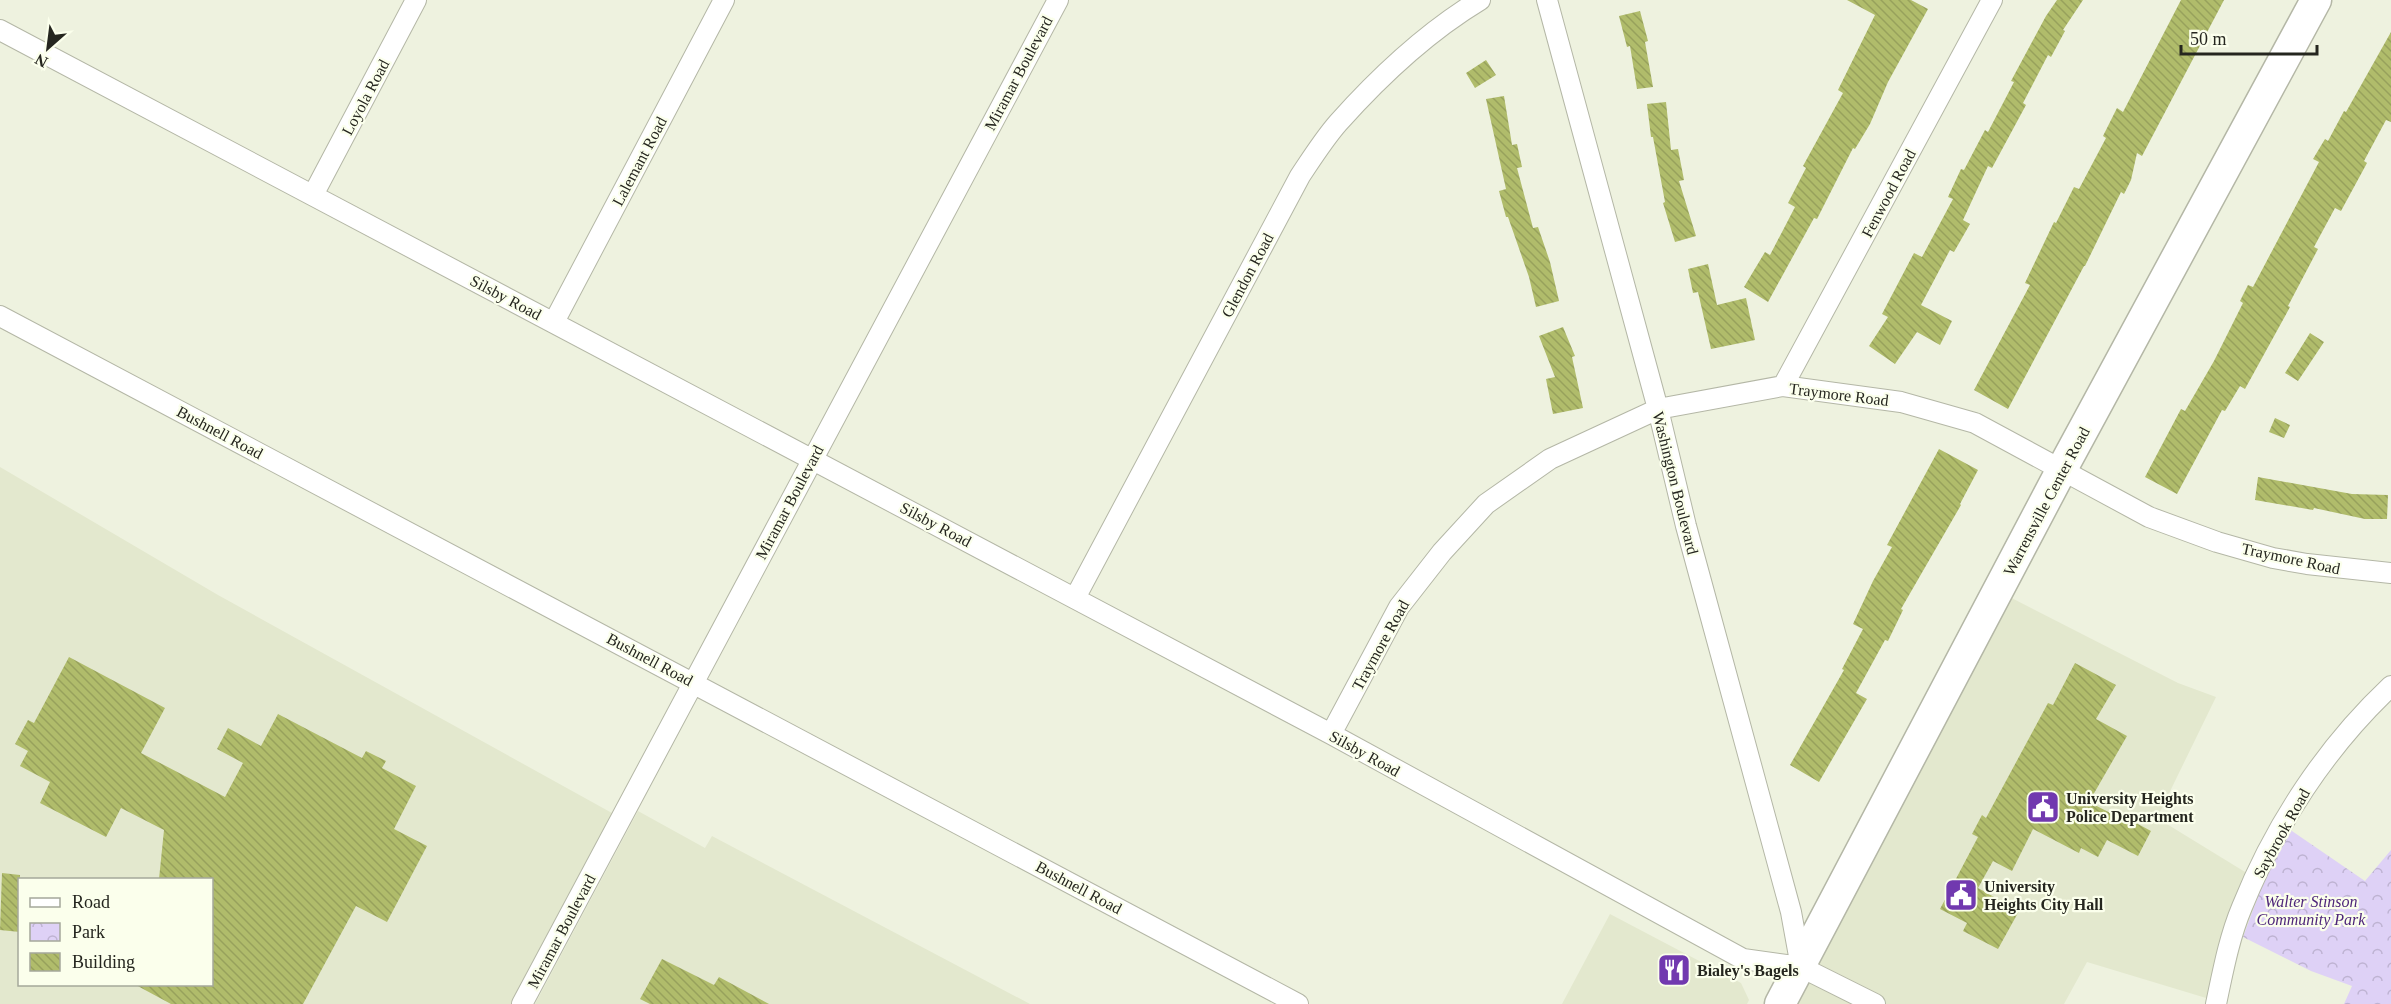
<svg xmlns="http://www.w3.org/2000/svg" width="2391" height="1004" font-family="Georgia,serif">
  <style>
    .built { fill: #e3e8ce; fill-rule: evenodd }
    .park { fill: url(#park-crowns) }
    .building { fill: url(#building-back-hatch) }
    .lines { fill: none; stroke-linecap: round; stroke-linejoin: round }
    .street-casing { stroke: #b4b7a6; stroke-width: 22 }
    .primary-casing { stroke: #b4b7a6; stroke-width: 33 }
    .street { stroke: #fff; stroke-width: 20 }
    .primary { stroke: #fff; stroke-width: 30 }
    .labels { text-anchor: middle; stroke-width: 4.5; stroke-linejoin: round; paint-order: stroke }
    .street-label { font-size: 16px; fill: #25261f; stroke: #fbffec }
    .poi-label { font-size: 16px; font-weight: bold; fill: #25261f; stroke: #fbffec; text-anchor: start }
    .park-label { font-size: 16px; font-style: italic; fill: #4e267a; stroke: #fbffec }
  </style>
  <defs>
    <pattern id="park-crowns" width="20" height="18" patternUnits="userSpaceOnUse" patternTransform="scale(1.5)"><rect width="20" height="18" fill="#ded1f6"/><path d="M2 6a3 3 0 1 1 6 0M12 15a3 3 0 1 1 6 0" fill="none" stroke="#beb3d2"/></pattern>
    <pattern id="building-back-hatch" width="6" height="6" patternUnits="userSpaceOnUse" patternTransform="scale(1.5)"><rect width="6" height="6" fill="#b0bc6b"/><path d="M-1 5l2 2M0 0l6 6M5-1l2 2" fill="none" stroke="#97a15c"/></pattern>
  </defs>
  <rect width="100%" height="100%" fill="#eef2df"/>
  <path class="built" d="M 0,467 L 218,595 L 621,818 L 522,1004 L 0,1004 ZM 20,880 L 212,880 L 212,984 L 20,984 Z
    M 1998,591 L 2178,683 L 2216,697 L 2157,818 L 2263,883 L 2243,937 L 2226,1004 L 2087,962 L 2064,1004 L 1780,1004 Z
    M 638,811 L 705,848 L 712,836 L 1030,1004 L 535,1004 Z
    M 1610,914 L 1741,983 L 1749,1000 L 1747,1004 L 1562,1004 Z"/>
  <path class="park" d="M 2289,829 L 2365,881 L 2391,850 L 2391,1004 L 2344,1004 L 2352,986 L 2311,971 L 2243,937 L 2263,883 Z"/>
  <path class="building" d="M 1847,0 L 1911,0 L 1928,9 L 1888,82 L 1870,124 L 1855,149 L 1853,148 L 1817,219 L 1814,218 L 1768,302 L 1744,287 L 1765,252 L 1770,255 L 1795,207 L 1788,203 L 1806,168 L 1803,166 L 1843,93 L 1838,90 L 1875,15 Z
    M 2057,0 L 2083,0 L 2063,30 L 2065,31 L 2051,57 L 2048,55 L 2023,103 L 2026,105 L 1992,168 L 1988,166 L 1963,220 L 1970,224 L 1954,252 L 1950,250 L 1921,305 L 1952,321 L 1940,345 L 1917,332 L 1895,364 L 1869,346 L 1888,317 L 1882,314 L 1914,253 L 1922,257 L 1953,199 L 1948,197 L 1961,169 L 1964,170 L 1985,130 L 1988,132 L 2014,82 L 2011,81 L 2046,16 Z
    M 2181,0 L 2224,0 L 2142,156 L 2137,153 L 2131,180 L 2124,194 L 2121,192 L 2085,266 L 2084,266 L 2008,409 L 1974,390 L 2030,285 L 2025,283 L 2054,222 L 2056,223 L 2074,187 L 2079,189 L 2106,138 L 2103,136 L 2117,108 L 2123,112 Z
    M 1640,11 L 1648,41 L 1645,42 L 1653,87 L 1637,89 L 1630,46 L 1627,47 L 1619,16 Z
    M 2391,32 L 2391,122 L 2386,120 L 2364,161 L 2367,163 L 2341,211 L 2335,208 L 2314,247 L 2318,249 L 2288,306 L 2290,307 L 2245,389 L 2240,386 L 2225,411 L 2222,410 L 2177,494 L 2145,477 L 2181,409 L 2185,411 L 2214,361 L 2243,303 L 2240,301 L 2248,285 L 2253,287 L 2319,162 L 2313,159 L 2325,139 L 2328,141 L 2344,111 L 2346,112 Z
    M 1486,60 L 1496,75 L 1475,88 L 1466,73 Z
    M 1504,96 L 1512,145 L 1517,144 L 1522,167 L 1517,168 L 1533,228 L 1538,227 L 1550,262 L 1559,301 L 1536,307 L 1529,277 L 1508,217 L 1506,217 L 1499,191 L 1506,189 L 1486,99 Z
    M 1666,102 L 1671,150 L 1678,149 L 1684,180 L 1679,181 L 1696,236 L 1675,242 L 1663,203 L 1665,202 L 1653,137 L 1651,137 L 1647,104 Z
    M 1708,264 L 1717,305 L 1746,298 L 1755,340 L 1711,349 L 1698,292 L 1693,293 L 1688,269 Z
    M 1563,327 L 1575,356 L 1572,357 L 1583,408 L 1553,414 L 1546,379 L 1555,377 L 1539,336 Z
    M 2310,333 L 2324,342 L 2298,381 L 2285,373 Z
    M 2275,418 L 2290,425 L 2284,438 L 2269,432 Z
    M 1939,449 L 1978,470 L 1960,504 L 1961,505 L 1901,609 L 1903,610 L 1888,641 L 1885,640 L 1856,693 L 1867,699 L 1819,782 L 1790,765 L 1844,670 L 1842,669 L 1863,629 L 1853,624 L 1873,581 L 1892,547 L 1887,545 Z
    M 2258,477 L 2352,494 L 2388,495 L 2387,519 L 2365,519 L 2314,508 L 2313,510 L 2255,500 Z
    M 69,657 L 165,708 L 141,753 L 225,797 L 243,763 L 217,749 L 228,728 L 261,746 L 278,714 L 362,758 L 366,751 L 386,761 L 382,768 L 416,786 L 394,829 L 427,846 L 387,922 L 356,906 L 303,1004 L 171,1004 L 134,984 L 212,984 L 212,879 L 159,879 L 164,830 L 121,808 L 106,837 L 40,803 L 50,782 L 20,766 L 28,751 L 15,744 L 28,720 L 34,723 Z
    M 2075,663 L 2116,685 L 2096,719 L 2127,736 L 2089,802 L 2118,817 L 2119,814 L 2151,831 L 2138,856 L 2107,840 L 2098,857 L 2081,848 L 2079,853 L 2033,829 L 2012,871 L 1993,861 L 1978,888 L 2019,911 L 1998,949 L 1963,931 L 1967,923 L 1940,909 L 1978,837 L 1972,834 L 1982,815 L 1986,818 L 2048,703 L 2053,705 Z
    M 2,873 L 20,875 L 20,932 L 0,930 Z
    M 662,959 L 714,985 L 719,977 L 769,1004 L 650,1004 L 640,999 Z"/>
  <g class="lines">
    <defs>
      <path id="street" d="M 1547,0 L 1658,409 L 1686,526 L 1791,912 L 1801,967
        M 0,30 L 1331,734 L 1743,959 L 1801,967 L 1875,1004
        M 313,195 L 416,0
        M 0,316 L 1298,1004
        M 554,322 L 724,0
        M 1783,386 L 1992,0
        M 1075,598 L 1300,176 C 1312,158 1324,139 1338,123 C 1379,77 1427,32 1480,0
        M 1331,734 L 1399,607 L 1442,552 L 1486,504 L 1550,459 L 1658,409 L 1783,386 L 1901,402 L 1975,423 L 2149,517 L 2217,542 L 2273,558 L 2307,564 L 2391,573
        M 522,1004 L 1058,0
        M 2216,1004 C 2223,971 2229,938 2242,907 C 2275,825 2326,747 2391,686"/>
      <path id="primary" d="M 1780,1004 L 2062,469 L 2316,0"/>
    </defs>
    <use href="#street" class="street-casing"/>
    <use href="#primary" class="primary-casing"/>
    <use href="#street" class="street"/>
    <use href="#primary" class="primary"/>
  </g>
  <defs>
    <symbol id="civic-square" viewBox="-11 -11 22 22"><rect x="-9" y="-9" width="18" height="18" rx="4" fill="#7139af" stroke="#fbffec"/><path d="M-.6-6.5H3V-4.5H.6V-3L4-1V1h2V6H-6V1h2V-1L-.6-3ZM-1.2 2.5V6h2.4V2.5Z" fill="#fff"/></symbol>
    <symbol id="restaurant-square" viewBox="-11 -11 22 22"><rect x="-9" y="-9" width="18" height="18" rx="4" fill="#7139af" stroke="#fbffec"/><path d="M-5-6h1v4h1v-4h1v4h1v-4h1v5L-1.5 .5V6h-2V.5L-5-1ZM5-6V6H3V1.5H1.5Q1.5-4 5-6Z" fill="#fff"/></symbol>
  </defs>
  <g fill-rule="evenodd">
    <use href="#civic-square" x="2024" y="788" width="38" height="38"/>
    <use href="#civic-square" x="1942" y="876" width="38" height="38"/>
    <use href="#restaurant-square" x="1655" y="951" width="38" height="38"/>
  </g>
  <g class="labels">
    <g class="street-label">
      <text transform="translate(1018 73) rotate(-62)" y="6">Miramar Boulevard</text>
      <text transform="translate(365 97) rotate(-62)" y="6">Loyola Road</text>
      <text transform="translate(639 161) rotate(-62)" y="6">Lalemant Road</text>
      <text transform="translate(1888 193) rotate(-62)" y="6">Fenwood Road</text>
      <text transform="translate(1247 275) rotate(-62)" y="6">Glendon Road</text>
      <text transform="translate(506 297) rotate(28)" y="6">Silsby Road</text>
      <text transform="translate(1839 394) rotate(7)" y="6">Traymore Road</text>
      <text transform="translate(220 432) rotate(28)" y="6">Bushnell Road</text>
      <text transform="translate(1676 483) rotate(76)" y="6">Washington Boulevard</text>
      <text transform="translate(2046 501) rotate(-62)" y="6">Warrensville Center Road</text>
      <text transform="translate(789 502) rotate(-62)" y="6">Miramar Boulevard</text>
      <text transform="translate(936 524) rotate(28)" y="6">Silsby Road</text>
      <text transform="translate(2291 558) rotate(12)" y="6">Traymore Road</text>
      <text transform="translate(1380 645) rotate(-61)" y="6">Traymore Road</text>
      <text transform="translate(650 659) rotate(28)" y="6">Bushnell Road</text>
      <text transform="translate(1365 753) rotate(29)" y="6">Silsby Road</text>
      <text transform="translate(2281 833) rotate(-61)" y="6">Saybrook Road</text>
      <text transform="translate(1079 887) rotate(28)" y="6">Bushnell Road</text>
      <text transform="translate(561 931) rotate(-62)" y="6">Miramar Boulevard</text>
    </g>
    <g class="poi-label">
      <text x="2066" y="804">University Heights<tspan x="2066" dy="18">Police Department</tspan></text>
      <text x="1984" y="892">University<tspan x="1984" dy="18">Heights City Hall</tspan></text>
      <text x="1697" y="976">Bialey's Bagels</text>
    </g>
    <g class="park-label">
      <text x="2311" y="907">Walter Stinson<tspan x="2311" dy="18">Community Park</tspan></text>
    </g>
  </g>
  <rect x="18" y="878" width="195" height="108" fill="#fbffec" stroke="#a5a89a" stroke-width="1.5"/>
  <rect x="30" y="898" width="30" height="9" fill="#ffffff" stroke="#a5a89a" stroke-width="1.5"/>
  <text x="72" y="908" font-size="18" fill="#25261f">Road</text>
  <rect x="30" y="923" width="30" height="18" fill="url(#park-crowns)" stroke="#a5a89a" stroke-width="1.5"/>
  <text x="72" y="938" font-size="18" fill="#25261f">Park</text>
  <rect x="30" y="953" width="30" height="18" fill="url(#building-back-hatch)" stroke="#a5a89a" stroke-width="1.5"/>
  <text x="72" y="968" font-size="18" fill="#25261f">Building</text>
  <g transform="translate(48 48) rotate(208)" stroke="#fbffec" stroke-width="4.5" paint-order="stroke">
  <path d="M0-4.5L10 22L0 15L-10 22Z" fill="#25261f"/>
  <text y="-9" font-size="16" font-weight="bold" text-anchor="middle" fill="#25261f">N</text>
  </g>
  <path d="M2181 45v9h136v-9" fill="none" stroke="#25261f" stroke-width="3"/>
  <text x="2190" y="45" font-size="18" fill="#25261f" stroke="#fbffec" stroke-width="4.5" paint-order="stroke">50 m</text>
</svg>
